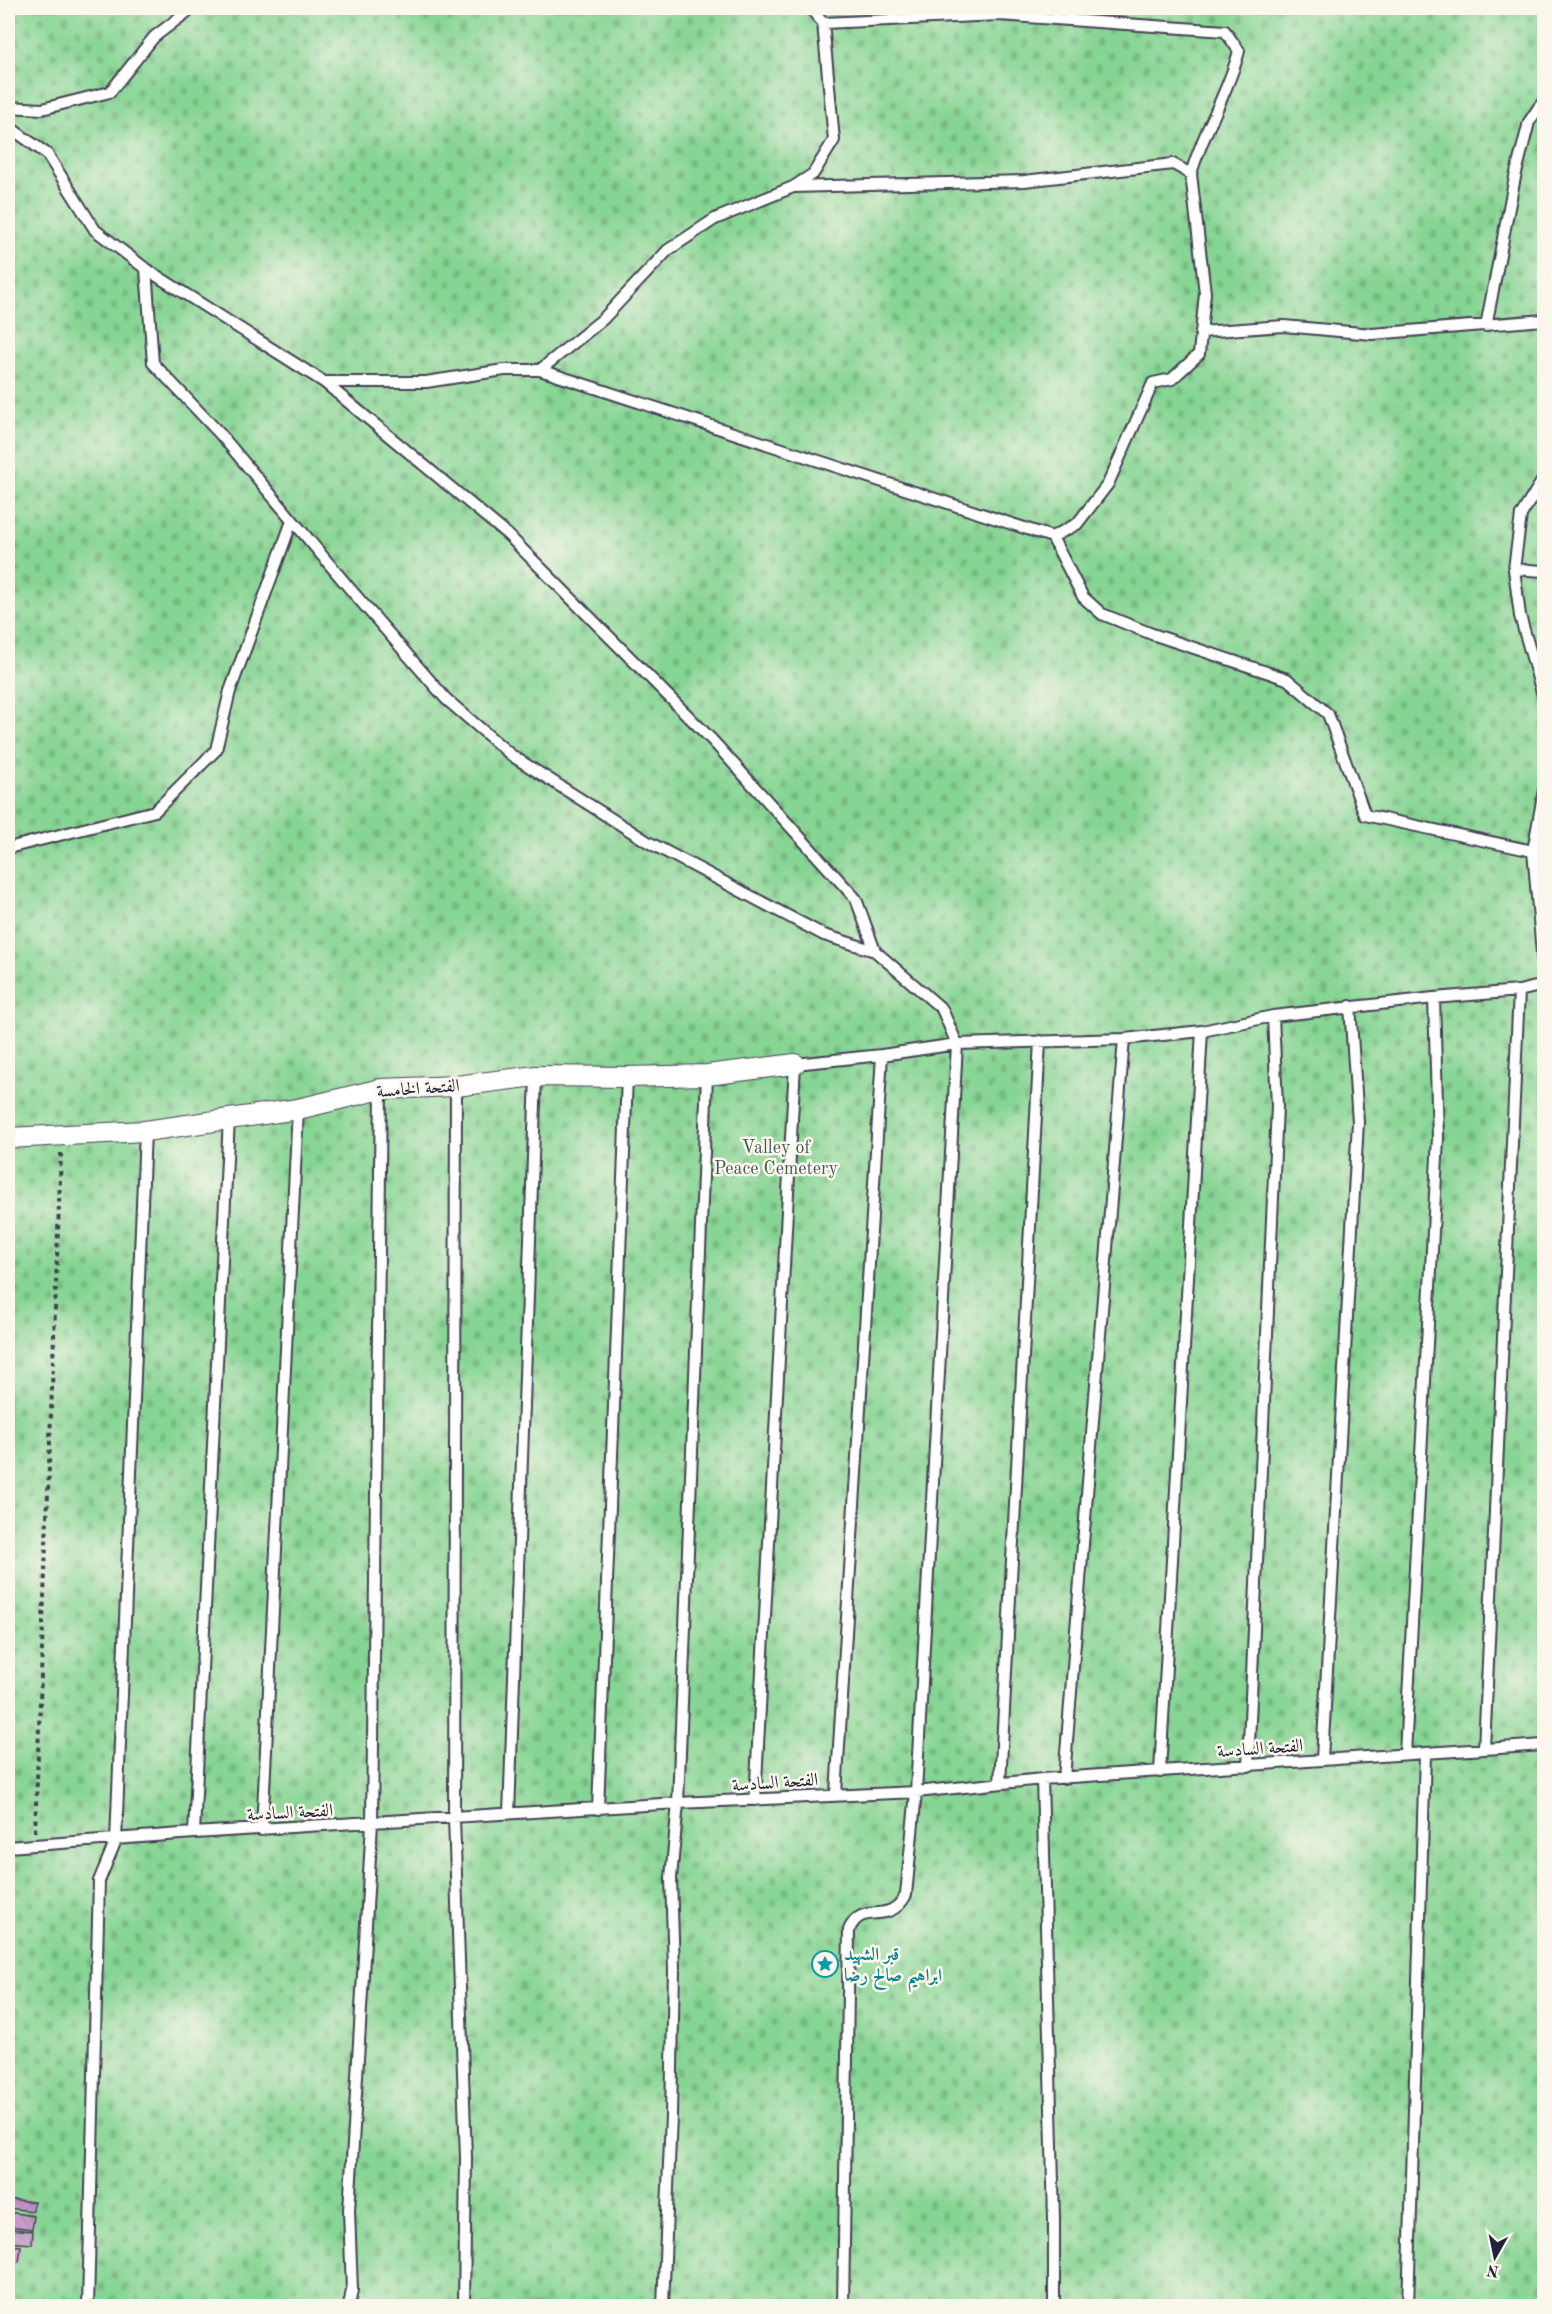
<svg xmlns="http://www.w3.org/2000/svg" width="1552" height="2314" font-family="'Old Standard TT',Amiri,serif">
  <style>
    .cemetery { fill: url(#cemetery-stones); stroke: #547c68; stroke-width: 1.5 }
    .building { fill: url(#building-back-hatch) }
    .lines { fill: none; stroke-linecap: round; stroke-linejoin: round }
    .service-casing { stroke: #423f51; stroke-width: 14 }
    .minor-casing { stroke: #423f51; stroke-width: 22 }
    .path { stroke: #423f51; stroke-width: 4; stroke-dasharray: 4.5 4.5; stroke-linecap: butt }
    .service { stroke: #fff; stroke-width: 10 }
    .minor { stroke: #fff; stroke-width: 20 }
    .labels { text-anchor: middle; stroke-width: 5; stroke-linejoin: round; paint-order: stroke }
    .street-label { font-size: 18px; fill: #22223b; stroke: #fbf7ec }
    .park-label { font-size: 18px; fill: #405856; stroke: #fbf7ec }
    .culture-label { font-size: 18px; font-weight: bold; fill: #0d838f; stroke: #fbf7ec; text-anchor: start }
  </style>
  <defs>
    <pattern id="cemetery-stones" width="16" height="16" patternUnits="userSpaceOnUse" patternTransform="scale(1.5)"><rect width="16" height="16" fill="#87d594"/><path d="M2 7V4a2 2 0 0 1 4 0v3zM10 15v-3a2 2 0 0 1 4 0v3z" fill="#74b780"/></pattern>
    <pattern id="building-back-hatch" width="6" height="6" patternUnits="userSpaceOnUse" patternTransform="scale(1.5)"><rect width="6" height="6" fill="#c592ca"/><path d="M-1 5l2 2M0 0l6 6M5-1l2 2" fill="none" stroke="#a077a5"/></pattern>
  </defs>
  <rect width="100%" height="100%" fill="#fbf7ec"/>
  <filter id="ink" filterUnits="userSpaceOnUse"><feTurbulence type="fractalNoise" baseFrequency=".0167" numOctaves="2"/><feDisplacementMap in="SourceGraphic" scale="12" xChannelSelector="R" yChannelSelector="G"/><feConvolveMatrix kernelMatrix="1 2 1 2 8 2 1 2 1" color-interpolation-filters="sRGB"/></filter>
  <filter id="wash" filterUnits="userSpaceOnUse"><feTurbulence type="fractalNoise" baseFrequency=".008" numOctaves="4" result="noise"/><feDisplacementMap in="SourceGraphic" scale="24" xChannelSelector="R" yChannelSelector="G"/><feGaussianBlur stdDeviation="1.35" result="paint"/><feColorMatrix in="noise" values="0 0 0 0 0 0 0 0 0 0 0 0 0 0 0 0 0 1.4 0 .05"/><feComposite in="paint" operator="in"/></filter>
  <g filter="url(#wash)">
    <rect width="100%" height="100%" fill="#f7e5cf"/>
    <path class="cemetery" d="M 8,8 L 1544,8 L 1544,2306 L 8,2306 Z"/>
    <g id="blocks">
      <path class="building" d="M 8,2199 L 34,2202 L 33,2211 L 8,2208 Z
        M 8,2212 L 34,2216 L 32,2229 L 8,2226 Z
        M 8,2229 L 33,2231 L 32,2244 L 8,2242 Z
        M 8,2245 L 21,2246 L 19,2262 L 8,2261 Z"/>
    </g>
  </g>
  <g filter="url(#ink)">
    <use href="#blocks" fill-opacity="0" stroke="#423f51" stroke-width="1.5"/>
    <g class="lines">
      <defs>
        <path id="service" d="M 810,8 L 823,23 L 999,15 L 1225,31 L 1239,51 C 1228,94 1203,131 1191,174
          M 8,107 L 42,109 L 110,92 L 154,37 L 192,8
          M 8,126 L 47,154 L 95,230 L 146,269 L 324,382 L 508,535 L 712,740 L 856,899 L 875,951 L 942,1009 L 957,1044 L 916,1792 L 906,1895 C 888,1928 862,1899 849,1930 L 843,2306
          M 146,269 L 153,363 L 221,435 L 351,590 L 446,699 L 511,755 L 648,842 L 824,935 L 875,951
          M 1486,326 L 1515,177 L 1529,122 L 1539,107 L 1544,102
          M 1201,332 L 1284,326 L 1372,334 L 1544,320
          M 540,370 L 1052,537 L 1077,524 L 1108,484 L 1153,383 L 1172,379 L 1199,354 L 1205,293 L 1191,174 L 1173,164 L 1024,181 L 793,187
          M 324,382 L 426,382 L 504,370 L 540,370 L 603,319 L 668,250 L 715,219 L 793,187 L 813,174 L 834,140 L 823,23
          M 1544,478 L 1521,515 L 1514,569 L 1520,616 L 1544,699
          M 1052,537 L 1083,597 L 1102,614 L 1152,634 L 1287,679 L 1328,714 L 1365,815 L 1533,851
          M 1514,569 L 1544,571
          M 1544,790 L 1533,851 L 1544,976
          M 8,848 L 155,811 L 216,750 L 230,691 L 292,521
          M 456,1086 L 454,1818 L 466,2158 L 464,2306
          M 1484,1749 L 1519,991
          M 1405,1754 L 1438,1138 L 1434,998
          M 1322,1759 L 1358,1122 L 1350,1006
          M 1248,1766 L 1277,1106 L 1273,1016
          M 1160,1772 L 1202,1031
          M 1064,1778 L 1124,1039
          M 1042,1779 L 1054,2219 L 1054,2306
          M 1000,1783 L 1040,1041
          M 836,1794 L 882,1055
          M 755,1800 L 795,1064 L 882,1055 L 957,1044 L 1124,1039 L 1202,1031 L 1273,1016 L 1434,998 L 1519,991 L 1544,985
          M 598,1809 L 627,1077
          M 509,1814 L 536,1076
          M 262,1830 L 298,1109
          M 194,1833 L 229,1118
          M 8,1847 L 194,1833 L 678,1803 L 916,1792 L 1042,1779 L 1544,1745
          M 88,2306 L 99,1881 L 116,1840 L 145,1131
          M 349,2306 L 352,2290 L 349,2211 L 372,1823 L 381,1089
          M 663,2306 L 671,2116 L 674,1969 L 671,1878 L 678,1803 L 707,1075
          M 1408,2306 L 1425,1754"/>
        <path id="minor" d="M 8,1138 L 145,1131 L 298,1109 L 381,1089 L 456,1086 L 536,1076 L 627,1077 L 707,1075 L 795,1064"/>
      </defs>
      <use href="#service" class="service-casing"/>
      <use href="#minor" class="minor-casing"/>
      <path class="path" d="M 35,1832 L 61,1153"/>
      <use href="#service" class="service"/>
      <use href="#minor" class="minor"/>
    </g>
  </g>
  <defs>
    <symbol id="sight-ring" viewBox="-11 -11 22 22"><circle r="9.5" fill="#fbf7ec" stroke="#0f9aa8" stroke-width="1.5"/><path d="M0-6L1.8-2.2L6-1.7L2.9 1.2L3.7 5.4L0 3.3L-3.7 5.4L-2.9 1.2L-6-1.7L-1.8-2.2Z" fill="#0f9aa8"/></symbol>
  </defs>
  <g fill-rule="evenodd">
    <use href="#sight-ring" x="810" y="1949" width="30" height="30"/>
  </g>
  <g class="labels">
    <g class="street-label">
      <text transform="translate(418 1088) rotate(-4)" y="6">الفتحة الخامسة</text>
      <text transform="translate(1260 1748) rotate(-4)" y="6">الفتحة السادسة</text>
      <text transform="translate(775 1782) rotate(-4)" y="6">الفتحة السادسة</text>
      <text transform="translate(290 1812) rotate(-3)" y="6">الفتحة السادسة</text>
    </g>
    <g class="park-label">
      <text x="776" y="1153">Valley of<tspan x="776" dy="21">Peace Cemetery</tspan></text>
    </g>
    <g class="culture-label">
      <text x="844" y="1960">قبر الشهيد<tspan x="844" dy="21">ابراهيم صالح رضا</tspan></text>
    </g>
  </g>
  <rect width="1552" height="2314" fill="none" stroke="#fbf7ec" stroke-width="30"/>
  <g transform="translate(1495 2257) rotate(189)" stroke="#fbf7ec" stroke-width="4.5" paint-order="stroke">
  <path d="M0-4.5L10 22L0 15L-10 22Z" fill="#22223b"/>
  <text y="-9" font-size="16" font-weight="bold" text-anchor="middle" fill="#22223b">N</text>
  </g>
</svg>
